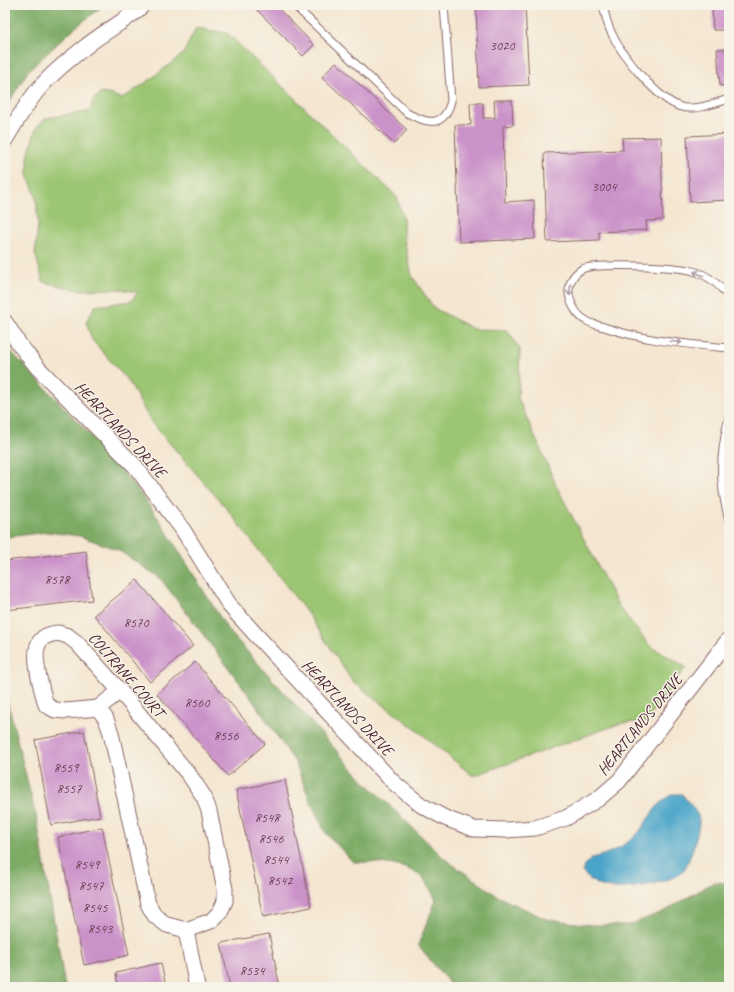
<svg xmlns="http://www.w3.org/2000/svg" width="734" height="992" font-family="Caveat,sans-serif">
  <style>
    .green { fill: #9cc673; stroke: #73724f }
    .forest { fill: #7dab65; stroke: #646548 }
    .water { fill: #4ba5c9; stroke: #4a627a }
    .building { fill: #cb91c9 }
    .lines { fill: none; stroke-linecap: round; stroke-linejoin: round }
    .lane-casing { stroke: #866565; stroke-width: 9 }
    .street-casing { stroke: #866565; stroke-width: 17 }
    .lane { stroke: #fff; stroke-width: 7 }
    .street { stroke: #fff; stroke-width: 15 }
    .oneway { stroke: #ae9aa0 }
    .labels { text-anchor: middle; stroke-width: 3; stroke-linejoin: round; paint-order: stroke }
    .number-label { font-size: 14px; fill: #6a3c52 }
    .street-label { font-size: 16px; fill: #4a1f2b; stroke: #f7f3e8 }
  </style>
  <rect width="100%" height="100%" fill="#f7f3e8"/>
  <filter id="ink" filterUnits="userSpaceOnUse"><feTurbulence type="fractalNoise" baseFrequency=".025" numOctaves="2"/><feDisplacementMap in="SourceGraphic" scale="8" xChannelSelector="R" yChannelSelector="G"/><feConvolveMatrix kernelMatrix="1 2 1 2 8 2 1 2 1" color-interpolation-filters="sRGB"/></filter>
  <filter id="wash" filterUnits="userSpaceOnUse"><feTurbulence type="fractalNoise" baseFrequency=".012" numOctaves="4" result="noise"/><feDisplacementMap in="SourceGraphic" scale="16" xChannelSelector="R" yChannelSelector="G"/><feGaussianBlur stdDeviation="0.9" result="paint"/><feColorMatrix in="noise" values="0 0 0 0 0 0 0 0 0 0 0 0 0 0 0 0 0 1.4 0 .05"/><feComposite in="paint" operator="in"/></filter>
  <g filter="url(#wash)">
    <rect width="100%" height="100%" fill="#f4e6d0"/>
    <path class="green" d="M 196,28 L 227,33 L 397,197 L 403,218 L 404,239 L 412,276 L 434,308 L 473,329 L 507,330 L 520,349 L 518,398 L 557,487 L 619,607 L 650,646 L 686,667 L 645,722 L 622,723 L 473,776 L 418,731 L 352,681 L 308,614 L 227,509 L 151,422 L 129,382 L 92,340 L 86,322 L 95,306 L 131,301 L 138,292 L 118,289 L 79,290 L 43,282 L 35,253 L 38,223 L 36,197 L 28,176 L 28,156 L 36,128 L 46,118 L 90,111 L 93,100 L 101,93 L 113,95 L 122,99 L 152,78 L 183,54 Z"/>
    <path class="forest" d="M 5,5 L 104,5 L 71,31 L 28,71 L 5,109 Z
      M 5,345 L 92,437 L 139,491 L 162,524 L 228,630 L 362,779 L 445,859 L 499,897 L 546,919 L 591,925 L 629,925 L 665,911 L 714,882 L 729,883 L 729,987 L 413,987 L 450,984 L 418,945 L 436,900 C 432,893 428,884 423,878 C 407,863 374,862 353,862 L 325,832 L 310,800 L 295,762 L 246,691 L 160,578 L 118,550 L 80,536 L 47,532 L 8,537 L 5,540 Z
      M 5,691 L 37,820 L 65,987 L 5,987 Z"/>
    <path class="water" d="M 672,794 L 682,794 C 687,801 698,811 699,820 C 700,829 689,866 682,872 C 669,884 622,891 605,887 C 596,885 588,878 582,872 C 589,856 593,859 608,853 C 616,850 625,844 632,839 C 640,833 644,824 650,816 C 655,808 663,800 672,794 Z"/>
    <g id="blocks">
      <path class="building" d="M 252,5 L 275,5 L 314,45 L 303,56 Z
        M 476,5 L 525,5 L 529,85 L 479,87 Z
        M 712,5 L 729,5 L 729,30 L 713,30 Z
        M 717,49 L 729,49 L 729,85 L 720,86 Z
        M 336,62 L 407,130 L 394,144 L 322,77 Z
        M 494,100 L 512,100 L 513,125 L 503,126 L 505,202 L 534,200 L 535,239 L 459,242 L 455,125 L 471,125 L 470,103 L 483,103 L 483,118 L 495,118 Z
        M 729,134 L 729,200 L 690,202 L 687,136 Z
        M 661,137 L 663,220 L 646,221 L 647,230 L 599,232 L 599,240 L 547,242 L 544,153 L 623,150 L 622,138 Z
        M 86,551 L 92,600 L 6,610 L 5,561 Z
        M 137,580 L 193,646 L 150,682 L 94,615 Z
        M 195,662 L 265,744 L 228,776 L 157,694 Z
        M 84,731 L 100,816 L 51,825 L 35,740 Z
        M 285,780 L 311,907 L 263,917 L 236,790 Z
        M 102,827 L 129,955 L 84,965 L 58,837 Z
        M 269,934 L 280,987 L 230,987 L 221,943 Z
        M 161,963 L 166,987 L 118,987 L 116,973 Z"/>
    </g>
  </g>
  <g filter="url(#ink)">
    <use href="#blocks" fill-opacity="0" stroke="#866565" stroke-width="1"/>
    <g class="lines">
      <defs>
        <path id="lane" d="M 294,5 L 407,113 C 428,124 444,128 451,101 L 444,5
          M 603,5 C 605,15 607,25 612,34 C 622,56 658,100 681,107 C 695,111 715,103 729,99
          M 729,298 C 720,285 708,275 693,271 C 679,266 594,263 582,269 C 573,274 568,284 569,294 C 571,305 577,316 587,321 C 591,324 598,325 604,327 C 644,341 687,344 729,348
          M 729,416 C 720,456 718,480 729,520"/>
        <path id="street" d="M 5,140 C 15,123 25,106 37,91 C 50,75 67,61 84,48 C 103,32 125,22 143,5
          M 5,322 L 19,344 L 38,368 L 135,466 L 183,530 L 230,606 L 257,636 L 394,783 L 421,805 L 445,818 L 474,829 L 506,830 L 535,828 L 566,818 L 598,799 L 619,781 L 729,639
          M 58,633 L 68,636 L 77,643 L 120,691 L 190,776 L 204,797 L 209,811 L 225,889 L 225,901 L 220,912 L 211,921 L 186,930 L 167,925 L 155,916 L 148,904 L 111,733 L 106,719 L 98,708 L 66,711 L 55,710 L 46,705 C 42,691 30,651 41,640 C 45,635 51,634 58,633 Z
          M 98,708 L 120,691
          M 186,930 L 197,987"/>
      </defs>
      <use href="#lane" class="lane-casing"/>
      <use href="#street" class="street-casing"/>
      <use href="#lane" class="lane"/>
      <use href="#street" class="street"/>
    </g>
    <defs><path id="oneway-shaft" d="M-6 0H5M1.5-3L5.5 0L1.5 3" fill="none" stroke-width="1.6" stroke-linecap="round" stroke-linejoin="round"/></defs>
    <g class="oneway">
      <use href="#oneway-shaft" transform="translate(699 274) rotate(-156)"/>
      <use href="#oneway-shaft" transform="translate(570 290) rotate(95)"/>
      <use href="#oneway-shaft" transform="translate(676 342) rotate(7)"/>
    </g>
  </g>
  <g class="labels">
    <g class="number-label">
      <text x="502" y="50">3020</text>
      <text x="604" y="191">3004</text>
      <text x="57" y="584">8578</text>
      <text x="136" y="627">8570</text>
      <text x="197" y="707">8560</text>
      <text x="226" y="740">8556</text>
      <text x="66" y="772">8559</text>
      <text x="69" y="793">8557</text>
      <text x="267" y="822">8548</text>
      <text x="271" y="843">8546</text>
      <text x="276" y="864">8544</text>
      <text x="87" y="869">8549</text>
      <text x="280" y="885">8542</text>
      <text x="91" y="890">8547</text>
      <text x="95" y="912">8545</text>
      <text x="100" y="933">8543</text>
      <text x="252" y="975">8534</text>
    </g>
    <g class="street-label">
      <text transform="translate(121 429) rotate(47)" y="6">HEARTLANDS DRIVE</text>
      <text transform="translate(127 674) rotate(49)" y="6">COLTRANE COURT</text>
      <text transform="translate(348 707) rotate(47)" y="6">HEARTLANDS DRIVE</text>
      <text transform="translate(639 724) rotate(-51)" y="6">HEARTLANDS DRIVE</text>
    </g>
  </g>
  <rect width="734" height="992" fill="none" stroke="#f7f3e8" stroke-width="20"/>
</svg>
